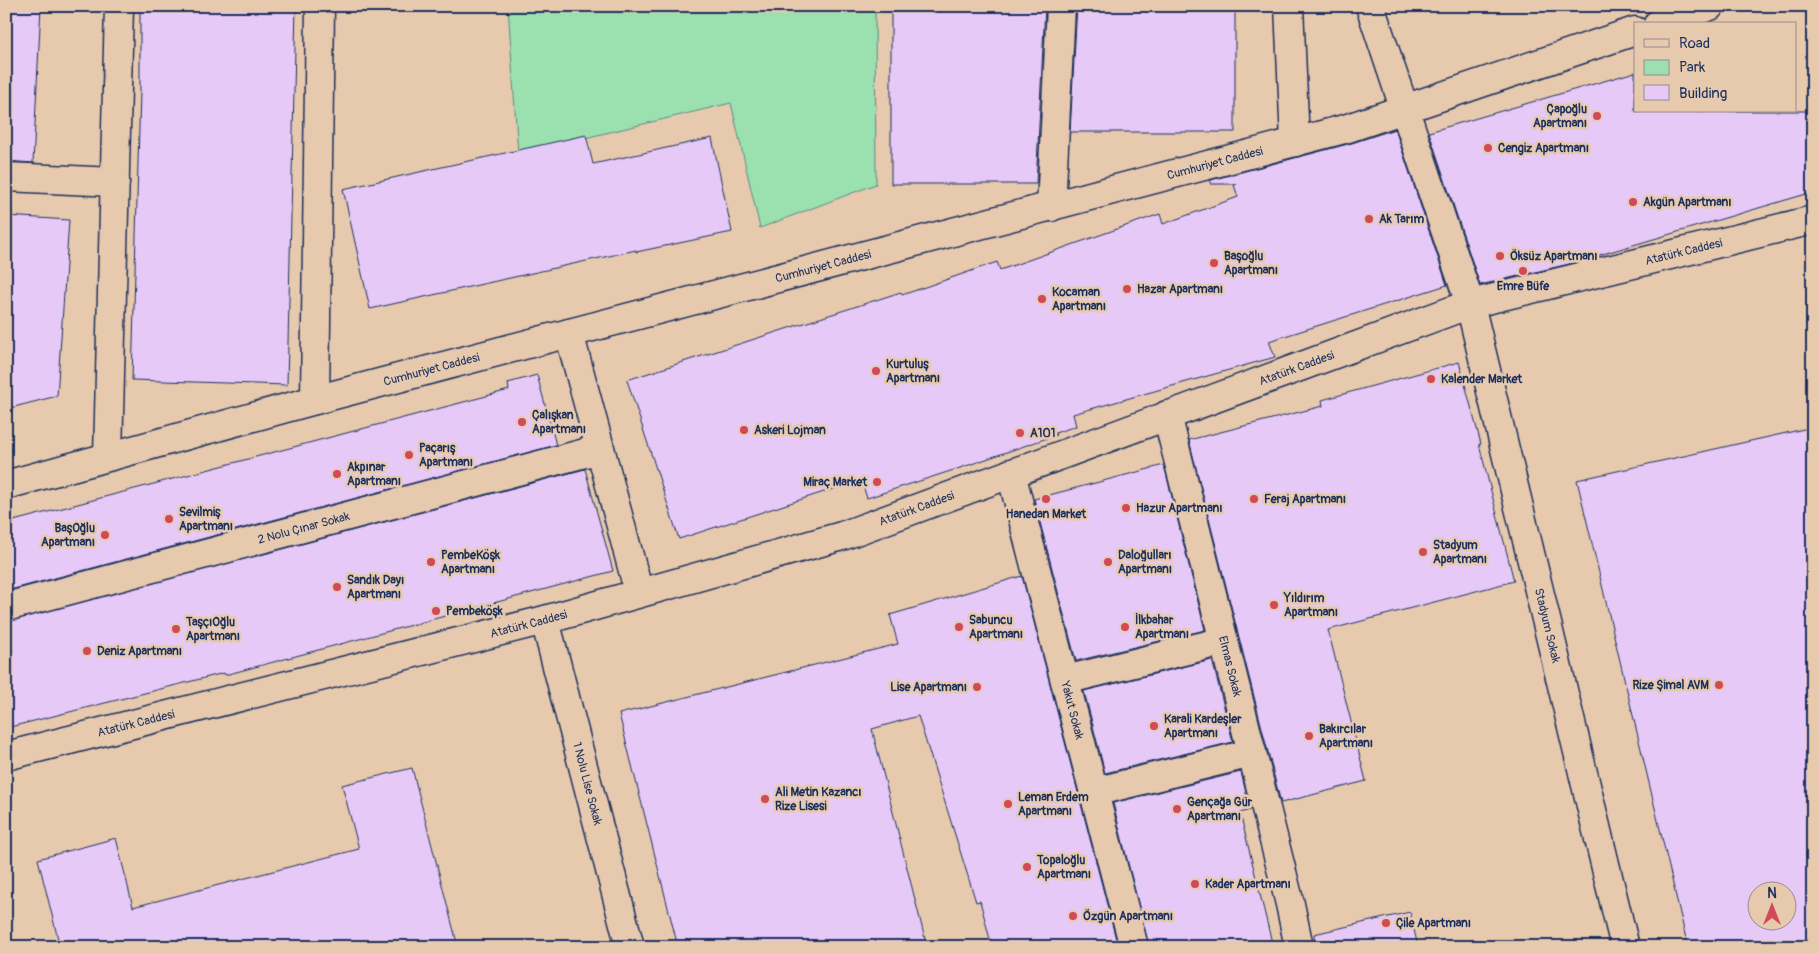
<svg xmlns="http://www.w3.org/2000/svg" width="1819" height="953" font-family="Pangolin,sans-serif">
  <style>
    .green { fill: #9ae1af; stroke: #5a8886 }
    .building { fill: #e6c9f7; stroke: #1b2f5e; fill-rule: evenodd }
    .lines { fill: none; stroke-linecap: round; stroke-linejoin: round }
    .minor-casing { stroke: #1b2f5e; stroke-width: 31 }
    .tertiary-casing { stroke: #1b2f5e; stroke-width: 31 }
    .minor { stroke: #e7caae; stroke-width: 28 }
    .tertiary { stroke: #e7caae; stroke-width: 28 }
    .poi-dot { fill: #d1495b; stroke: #e7caae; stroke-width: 2 }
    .labels { text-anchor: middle; stroke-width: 5; stroke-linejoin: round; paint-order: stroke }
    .poi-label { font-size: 12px; font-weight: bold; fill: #1b2f5e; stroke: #e7caae; text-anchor: start }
    .street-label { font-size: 12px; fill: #1b2f5e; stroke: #e7caae }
  </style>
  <rect width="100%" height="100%" fill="#e7caae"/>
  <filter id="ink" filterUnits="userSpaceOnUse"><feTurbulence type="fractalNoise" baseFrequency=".02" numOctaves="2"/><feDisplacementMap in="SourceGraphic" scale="10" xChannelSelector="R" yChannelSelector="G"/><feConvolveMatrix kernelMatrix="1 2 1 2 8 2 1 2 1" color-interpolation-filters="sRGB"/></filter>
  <g filter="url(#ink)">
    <path class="green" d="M 508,6 L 875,6 L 876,184 L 760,228 L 731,103 L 518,154 Z"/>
    <path class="building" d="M 6,6 L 41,6 L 33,163 L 6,161 Z
      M 140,6 L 296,6 L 287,385 L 132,380 L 140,91 Z
      M 891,6 L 1045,6 L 1036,184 L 891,184 Z
      M 1077,6 L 1235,6 L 1235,132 L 1070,132 Z
      M 1635,72 L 1635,111 L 1813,111 L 1813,192 L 1569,264 L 1480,285 L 1429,132 Z
      M 1395,129 L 1447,285 L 1269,341 L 1275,357 L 1073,414 L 1076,426 L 1055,433 L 1056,435 L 963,467 L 867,498 L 861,480 L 679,539 L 627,380 L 901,292 L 902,295 L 997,262 L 1000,270 L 1160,214 L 1163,224 L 1238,197 L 1234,185 L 1237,184 L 1211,184 L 1211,180 L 1352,143 Z
      M 586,135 L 593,164 L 712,138 L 732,232 L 636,252 L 636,250 L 370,309 L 343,189 Z
      M 6,216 L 69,220 L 57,396 L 6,409 Z
      M 1459,362 L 1481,444 L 1479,444 L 1514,581 L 1328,630 L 1366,781 L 1281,803 L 1189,440 L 1323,406 L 1322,400 Z
      M 537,375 L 556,445 L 6,591 L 6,523 L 509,390 L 508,383 Z
      M 1813,427 L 1813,947 L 1688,947 L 1577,480 ZM 1756,890 L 1786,890 L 1786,920 L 1756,920 Z
      M 1164,465 L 1205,630 L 1076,661 L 1034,499 Z
      M 585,469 L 613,571 L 225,675 L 224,673 L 6,728 L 6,622 Z
      M 1022,576 L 1118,947 L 992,947 L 980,901 L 976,902 L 918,716 L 872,729 L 927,947 L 678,947 L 619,714 L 898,644 L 890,615 Z
      M 1212,660 L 1233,742 L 1105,773 L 1084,691 Z
      M 412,768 L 458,947 L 60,947 L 38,859 L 116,838 L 133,907 L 359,849 L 342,785 Z
      M 1241,772 L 1250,810 L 1240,813 L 1273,947 L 1149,947 L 1113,803 Z
      M 1410,912 L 1418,947 L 1315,947 L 1314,934 Z"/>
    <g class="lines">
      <defs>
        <g id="minor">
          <path d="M 1289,6 L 1295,142"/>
          <path id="s1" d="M 1370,6 L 1470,304 L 1625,947"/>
          <path d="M 6,177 L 115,182"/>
          <path d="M 1051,207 L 1061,6"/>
          <path d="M 569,333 L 639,593"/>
          <path d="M 315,400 L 320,6"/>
          <path id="s2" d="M 1167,415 L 1290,904 L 1299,947"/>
          <path d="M 108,456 L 119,6"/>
          <path id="s3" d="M 1011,473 L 1134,947"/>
          <path id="s4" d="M 6,607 L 600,449"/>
          <path id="s5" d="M 545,620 L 630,947"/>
          <path d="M 1065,680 L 1224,641"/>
          <path id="s6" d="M 6,756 L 545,620 L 842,536 L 1470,304 L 1813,220"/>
          <path d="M 1094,792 L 1252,753"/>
        </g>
        <g id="tertiary">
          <path d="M 1658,24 L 1710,6"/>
          <path id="s7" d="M 6,485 L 315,400 L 1348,128 L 1635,31"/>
        </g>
      </defs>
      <use href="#minor" class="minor-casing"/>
      <use href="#tertiary" class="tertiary-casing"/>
      <use href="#minor" class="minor"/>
      <use href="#tertiary" class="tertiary"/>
    </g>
  </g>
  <g class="poi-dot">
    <circle cx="1597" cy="116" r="5"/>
    <circle cx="1488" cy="148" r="5"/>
    <circle cx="1633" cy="202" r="5"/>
    <circle cx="1369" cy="219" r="5"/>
    <circle cx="1500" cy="256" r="5"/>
    <circle cx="1214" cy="263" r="5"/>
    <circle cx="1523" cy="271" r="5"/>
    <circle cx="1127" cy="289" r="5"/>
    <circle cx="1042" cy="299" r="5"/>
    <circle cx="876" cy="371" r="5"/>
    <circle cx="1431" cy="379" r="5"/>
    <circle cx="522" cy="422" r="5"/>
    <circle cx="744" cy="430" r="5"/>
    <circle cx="1020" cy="433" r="5"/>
    <circle cx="409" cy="455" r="5"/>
    <circle cx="337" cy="474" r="5"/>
    <circle cx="877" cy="482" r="5"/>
    <circle cx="1046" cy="499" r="5"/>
    <circle cx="1254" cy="499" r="5"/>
    <circle cx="1126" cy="508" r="5"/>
    <circle cx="169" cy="519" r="5"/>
    <circle cx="105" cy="535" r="5"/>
    <circle cx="1423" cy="552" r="5"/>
    <circle cx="431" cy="562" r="5"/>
    <circle cx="1108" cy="562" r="5"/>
    <circle cx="337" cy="587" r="5"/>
    <circle cx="1274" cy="605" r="5"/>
    <circle cx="436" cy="611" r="5"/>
    <circle cx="959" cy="627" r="5"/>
    <circle cx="1125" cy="627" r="5"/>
    <circle cx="176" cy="629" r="5"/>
    <circle cx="87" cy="651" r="5"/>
    <circle cx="1719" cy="685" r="5"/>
    <circle cx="977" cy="687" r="5"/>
    <circle cx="1154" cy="726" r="5"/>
    <circle cx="1309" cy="736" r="5"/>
    <circle cx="765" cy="799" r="5"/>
    <circle cx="1008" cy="804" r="5"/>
    <circle cx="1177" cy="809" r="5"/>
    <circle cx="1027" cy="867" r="5"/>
    <circle cx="1195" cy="884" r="5"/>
    <circle cx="1073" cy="916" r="5"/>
    <circle cx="1386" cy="923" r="5"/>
  </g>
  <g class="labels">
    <g class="poi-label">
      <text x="1587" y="113" text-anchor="end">Çapoğlu<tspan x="1587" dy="14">Apartmanı</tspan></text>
      <text x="1498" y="152">Cengiz Apartmanı</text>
      <text x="1643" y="206">Akgün Apartmanı</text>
      <text x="1379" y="223">Ak Tarım</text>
      <text x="1224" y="260">Başoğlu<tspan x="1224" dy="14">Apartmanı</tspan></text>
      <text x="1510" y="260">Öksüz Apartmanı</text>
      <text x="1523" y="290" text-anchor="middle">Emre Büfe</text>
      <text x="1137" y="293">Hazar Apartmanı</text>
      <text x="1052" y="296">Kocaman<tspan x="1052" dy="14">Apartmanı</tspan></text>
      <text x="886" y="368">Kurtuluş<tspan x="886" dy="14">Apartmanı</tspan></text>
      <text x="1441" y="383">Kalender Market</text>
      <text x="532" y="419">Çalışkan<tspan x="532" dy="14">Apartmanı</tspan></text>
      <text x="754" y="434">Askeri Lojman</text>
      <text x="1030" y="437">A101</text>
      <text x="419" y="452">Paçarış<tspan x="419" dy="14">Apartmanı</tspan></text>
      <text x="347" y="471">Akpınar<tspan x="347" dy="14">Apartmanı</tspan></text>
      <text x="867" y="486" text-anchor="end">Miraç Market</text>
      <text x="1264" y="503">Feraj Apartmanı</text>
      <text x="1136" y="512">Hazur Apartmanı</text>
      <text x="179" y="516">Sevilmiş<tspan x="179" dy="14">Apartmanı</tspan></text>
      <text x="1046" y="518" text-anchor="middle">Hanedan Market</text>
      <text x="95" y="532" text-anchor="end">BaşOğlu<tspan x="95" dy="14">Apartmanı</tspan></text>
      <text x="1433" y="549">Stadyum<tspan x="1433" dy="14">Apartmanı</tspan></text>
      <text x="441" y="559">PembeKöşk<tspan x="441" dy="14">Apartmanı</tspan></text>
      <text x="1118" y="559">Daloğulları<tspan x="1118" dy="14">Apartmanı</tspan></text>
      <text x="347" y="584">Sandık Dayı<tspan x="347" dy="14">Apartmanı</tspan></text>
      <text x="1284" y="602">Yıldırım<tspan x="1284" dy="14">Apartmanı</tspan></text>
      <text x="446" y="615">Pembeköşk</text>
      <text x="969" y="624">Sabuncu<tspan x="969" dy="14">Apartmanı</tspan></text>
      <text x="1135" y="624">İlkbahar<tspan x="1135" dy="14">Apartmanı</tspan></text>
      <text x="186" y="626">TaşçıOğlu<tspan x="186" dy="14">Apartmanı</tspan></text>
      <text x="97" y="655">Deniz Apartmanı</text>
      <text x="1709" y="689" text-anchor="end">Rize Şimal AVM</text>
      <text x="967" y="691" text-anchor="end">Lise Apartmanı</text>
      <text x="1164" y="723">Karali Kardeşler<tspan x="1164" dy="14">Apartmanı</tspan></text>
      <text x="1319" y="733">Bakırcılar<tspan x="1319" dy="14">Apartmanı</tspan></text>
      <text x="775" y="796">Ali Metin Kazancı<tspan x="775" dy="14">Rize Lisesi</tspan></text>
      <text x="1018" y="801">Leman Erdem<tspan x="1018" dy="14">Apartmanı</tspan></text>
      <text x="1187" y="806">Gençağa Gür<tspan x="1187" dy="14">Apartmanı</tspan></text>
      <text x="1037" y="864">Topaloğlu<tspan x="1037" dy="14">Apartmanı</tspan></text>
      <text x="1205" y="888">Kader Apartmanı</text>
      <text x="1083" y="920">Özgün Apartmanı</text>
      <text x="1396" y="927">Çile Apartmanı</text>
    </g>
    <g class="street-label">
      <text dy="4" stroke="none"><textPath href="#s7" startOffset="1251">Cumhuriyet Caddesi</textPath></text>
      <text dy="4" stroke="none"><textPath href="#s6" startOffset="1754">Atatürk Caddesi</textPath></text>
      <text dy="4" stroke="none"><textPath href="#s7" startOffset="846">Cumhuriyet Caddesi</textPath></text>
      <text dy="4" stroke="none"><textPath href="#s6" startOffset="1349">Atatürk Caddesi</textPath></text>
      <text dy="4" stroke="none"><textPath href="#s7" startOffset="441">Cumhuriyet Caddesi</textPath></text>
      <text dy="4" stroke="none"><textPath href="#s6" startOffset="944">Atatürk Caddesi</textPath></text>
      <text dy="4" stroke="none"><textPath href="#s4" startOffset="308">2 Nolu Çınar Sokak</textPath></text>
      <text dy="4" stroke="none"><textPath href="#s6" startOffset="539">Atatürk Caddesi</textPath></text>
      <text dy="4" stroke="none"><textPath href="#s1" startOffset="645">Stadyum Sokak</textPath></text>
      <text dy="4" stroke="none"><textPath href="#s2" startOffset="259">Elmas Sokak</textPath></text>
      <text dy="4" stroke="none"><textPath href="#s3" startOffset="245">Yakut Sokak</textPath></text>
      <text dy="4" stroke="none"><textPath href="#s6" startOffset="134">Atatürk Caddesi</textPath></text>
      <text dy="4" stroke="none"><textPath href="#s5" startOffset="169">1 Nolu Lise Sokak</textPath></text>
    </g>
  </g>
  <rect width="1819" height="953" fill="none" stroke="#e7caae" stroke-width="25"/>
  <rect x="12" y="12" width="1794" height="928" fill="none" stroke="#1b2f5e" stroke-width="2" filter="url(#ink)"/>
  <rect x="1634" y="22" width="162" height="90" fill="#e7caae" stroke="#958c8e"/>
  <rect x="1644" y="39" width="25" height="8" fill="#e7caae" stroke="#958c8e"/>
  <text x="1679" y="48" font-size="15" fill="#1b2f5e">Road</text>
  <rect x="1644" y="60" width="25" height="15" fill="#9ae1af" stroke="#958c8e"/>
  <text x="1679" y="72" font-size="15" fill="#1b2f5e">Park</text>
  <rect x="1644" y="85" width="25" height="15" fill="#e6c9f7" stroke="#958c8e"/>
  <text x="1679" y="98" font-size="15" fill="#1b2f5e">Building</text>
  <g transform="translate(1772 906)"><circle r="24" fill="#e7caae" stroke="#958c8e"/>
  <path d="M0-4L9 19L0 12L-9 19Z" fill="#d1495b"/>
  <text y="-8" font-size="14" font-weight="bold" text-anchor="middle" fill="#1b2f5e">N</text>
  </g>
</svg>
